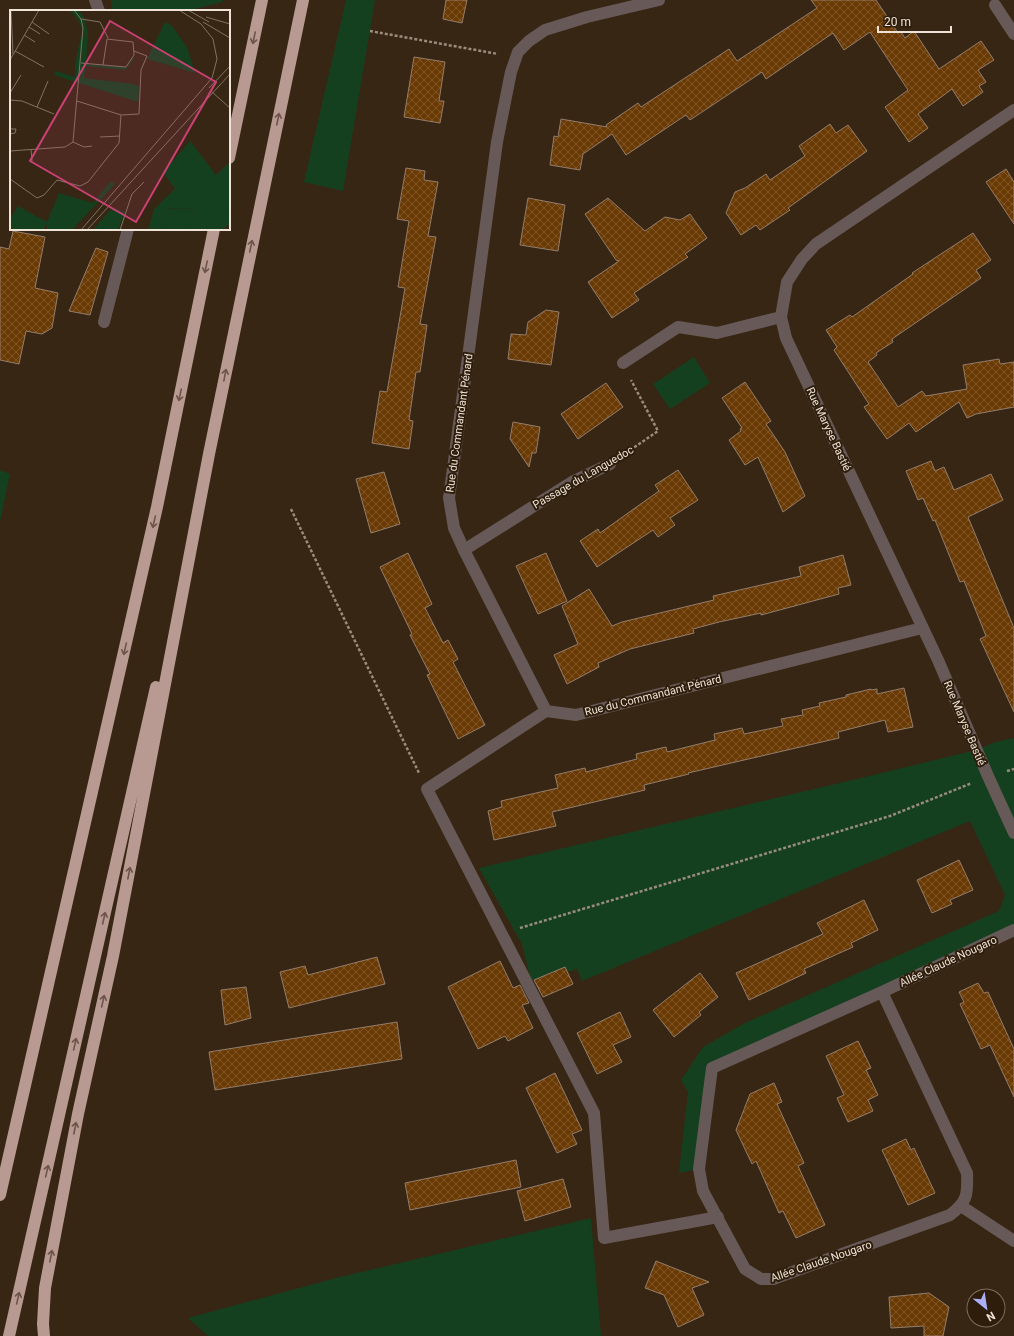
<svg xmlns="http://www.w3.org/2000/svg" width="1014" height="1336" font-family="Roboto,sans-serif">
  <style>
    .green { fill: #15401f }
    .building { fill: url(#building-cross-hatch); stroke: #947d6b }
    .lines { fill: none; stroke-linecap: round; stroke-linejoin: round }
    .path { stroke: #9a8c7d; stroke-width: 2.5; stroke-dasharray: 3 2; stroke-linecap: butt }
    .lane { stroke: #665957; stroke-width: 12 }
    .street { stroke: #665957; stroke-width: 12 }
    .highway { stroke: #b99a93; stroke-width: 12 }
    .oneway { stroke: #6c5548 }
    .labels { text-anchor: middle; stroke-width: 4; stroke-linejoin: round; paint-order: stroke }
    .street-label { font-size: 11px; fill: #efe3d8; stroke: #2d1d0a }
    .inset-road { fill: none; stroke: #817262; stroke-width: 1 }
    .view { fill: #cb4174; fill-opacity: 0.15; stroke: #cb4174; stroke-width: 2 }
    .inset-edge { fill: none; stroke: #efe3d8; stroke-width: 2 }
  </style>
  <defs>
    <pattern id="building-cross-hatch" width="8" height="8" patternUnits="userSpaceOnUse"><rect width="8" height="8" fill="#6a3a05"/><path d="M0 0l8 8M0 8l8-8" fill="none" stroke="#805629"/></pattern>
  </defs>
  <rect width="100%" height="100%" fill="#372614"/>
  <path class="green" d="M 111,0 L 223,0 L 222,2 L 187,11 L 112,11 Z
    M 346,0 L 375,0 L 343,191 L 304,182 Z
    M 694,357 L 710,383 L 670,409 L 653,384 Z
    M 0,470 L 10,474 L 0,522 Z
    M 1014,738 L 1014,938 L 1011,931 L 712,1068 L 699,1169 L 679,1173 L 688,1092 L 681,1080 L 703,1047 L 745,1023 L 999,911 L 1005,895 L 970,821 L 582,981 L 577,969 L 567,972 L 565,967 L 531,981 L 522,944 L 479,868 L 861,778 L 976,750 L 996,742 Z
    M 591,1218 L 601,1336 L 208,1336 L 188,1318 L 336,1278 Z"/>
  <path class="building" d="M 446,0 L 467,0 L 462,23 L 443,19 Z
    M 811,0 L 876,0 L 898,33 L 901,32 L 905,38 L 914,31 L 939,69 L 981,41 L 994,60 L 978,70 L 986,82 L 979,86 L 983,92 L 963,106 L 952,89 L 918,114 L 928,128 L 909,142 L 885,107 L 908,90 L 870,32 L 844,50 L 833,33 L 766,79 L 762,72 L 690,120 L 686,115 L 626,155 L 612,134 L 583,154 L 580,170 L 550,165 L 554,136 L 558,137 L 561,119 L 607,127 L 606,125 L 638,103 L 641,107 L 729,49 L 737,61 L 817,8 Z
    M 414,57 L 445,62 L 439,101 L 444,101 L 440,123 L 404,117 Z
    M 830,124 L 836,133 L 848,125 L 867,151 L 788,208 L 790,210 L 760,230 L 756,225 L 741,235 L 726,213 L 735,192 L 745,188 L 766,174 L 770,180 L 805,156 L 799,146 Z
    M 406,168 L 425,171 L 424,180 L 438,182 L 428,236 L 436,237 L 420,324 L 427,325 L 420,372 L 416,372 L 409,420 L 413,421 L 409,449 L 372,443 L 380,391 L 387,392 L 405,288 L 398,287 L 409,221 L 397,219 Z
    M 1006,169 L 1014,182 L 1014,224 L 986,182 Z
    M 528,198 L 565,205 L 558,251 L 520,245 Z
    M 608,198 L 645,231 L 665,217 L 680,220 L 690,214 L 707,238 L 685,254 L 688,257 L 634,293 L 639,300 L 612,318 L 588,282 L 619,261 L 616,260 L 585,214 Z
    M 13,231 L 45,237 L 35,288 L 58,293 L 52,328 L 42,334 L 26,331 L 19,364 L 0,360 L 0,247 L 9,249 Z
    M 973,233 L 991,260 L 976,270 L 981,278 L 892,339 L 893,342 L 876,353 L 877,355 L 868,362 L 898,407 L 922,391 L 926,396 L 967,389 L 963,365 L 999,359 L 1000,364 L 1014,362 L 1014,407 L 976,414 L 967,418 L 959,402 L 916,432 L 909,423 L 887,439 L 864,407 L 869,404 L 834,350 L 837,347 L 826,330 L 850,315 L 852,317 L 913,274 L 912,273 Z
    M 96,248 L 108,252 L 90,315 L 69,311 Z
    M 546,310 L 559,312 L 551,365 L 508,359 L 511,334 L 526,335 L 528,322 Z
    M 745,382 L 771,421 L 766,424 L 785,452 L 805,496 L 783,512 L 758,457 L 745,465 L 729,440 L 741,431 L 740,429 L 742,428 L 722,398 Z
    M 606,383 L 623,407 L 578,439 L 561,414 Z
    M 513,422 L 540,427 L 536,453 L 532,453 L 529,467 L 510,439 Z
    M 931,461 L 935,471 L 944,467 L 954,490 L 991,474 L 1003,500 L 968,517 L 1014,628 L 1014,712 L 980,639 L 986,636 L 964,581 L 960,582 L 935,520 L 933,521 L 923,498 L 918,500 L 906,471 Z
    M 678,470 L 698,500 L 670,518 L 675,525 L 658,537 L 653,530 L 597,567 L 580,541 L 598,529 L 600,533 L 659,491 L 655,485 Z
    M 384,472 L 400,524 L 371,533 L 356,479 Z
    M 408,553 L 432,604 L 425,608 L 443,643 L 448,640 L 458,659 L 453,662 L 485,725 L 458,739 L 427,675 L 430,674 L 410,635 L 412,634 L 380,567 Z
    M 546,553 L 567,601 L 538,614 L 516,566 Z
    M 843,555 L 851,585 L 838,588 L 839,594 L 761,615 L 761,613 L 719,622 L 693,629 L 694,633 L 630,649 L 598,663 L 599,667 L 567,684 L 554,655 L 578,644 L 562,606 L 589,589 L 612,626 L 622,622 L 714,600 L 713,596 L 801,576 L 799,567 Z
    M 904,688 L 913,727 L 888,732 L 885,720 L 838,732 L 839,738 L 688,773 L 689,774 L 644,785 L 645,790 L 552,812 L 556,826 L 494,840 L 488,811 L 502,807 L 501,801 L 558,788 L 555,775 L 585,768 L 586,772 L 637,759 L 636,754 L 666,747 L 667,752 L 715,740 L 714,734 L 742,728 L 744,734 L 783,726 L 781,719 L 803,715 L 802,710 L 820,706 L 819,703 L 846,697 L 846,695 L 871,689 L 871,690 L 877,689 L 877,694 Z
    M 959,860 L 973,890 L 950,900 L 952,904 L 932,913 L 917,880 Z
    M 864,900 L 878,930 L 851,943 L 853,947 L 804,969 L 806,973 L 749,1000 L 736,973 L 823,934 L 817,923 Z
    M 377,957 L 385,984 L 289,1008 L 280,972 L 305,966 L 308,975 Z
    M 500,961 L 513,988 L 520,985 L 529,1003 L 522,1005 L 533,1028 L 508,1041 L 505,1036 L 478,1049 L 448,987 Z
    M 565,967 L 573,984 L 543,997 L 534,980 Z
    M 700,973 L 718,997 L 699,1012 L 701,1015 L 674,1037 L 653,1010 Z
    M 978,983 L 984,993 L 988,992 L 1014,1049 L 1014,1097 L 990,1045 L 981,1049 L 960,1004 L 964,1002 L 959,992 Z
    M 246,987 L 251,1018 L 225,1025 L 221,990 Z
    M 620,1012 L 631,1037 L 613,1045 L 622,1062 L 597,1074 L 577,1033 Z
    M 397,1022 L 402,1059 L 215,1090 L 209,1052 Z
    M 858,1041 L 871,1068 L 866,1070 L 878,1095 L 868,1100 L 873,1111 L 848,1122 L 837,1098 L 844,1095 L 826,1056 Z
    M 555,1073 L 582,1130 L 572,1134 L 577,1144 L 557,1153 L 526,1088 Z
    M 774,1083 L 782,1102 L 777,1104 L 804,1163 L 798,1166 L 825,1225 L 796,1238 L 783,1211 L 779,1213 L 756,1161 L 752,1164 L 736,1130 L 750,1094 Z
    M 906,1139 L 911,1150 L 914,1148 L 935,1193 L 908,1205 L 882,1150 Z
    M 516,1160 L 521,1187 L 410,1210 L 405,1183 Z
    M 563,1179 L 571,1207 L 525,1221 L 517,1191 Z
    M 656,1261 L 709,1282 L 692,1288 L 704,1315 L 678,1327 L 664,1295 L 645,1288 Z
    M 929,1293 L 949,1307 L 943,1336 L 924,1336 L 924,1326 L 891,1328 L 889,1297 Z"/>
  <g class="lines">
    <path class="path" d="M 370,31 L 498,54
      M 626,453 L 658,431 L 631,380
      M 291,509 L 419,773
      M 1007,771 L 1014,769
      M 520,928 L 890,816 L 972,783"/>
    <path class="lane" d="M 104,322 L 128,229
      M 464,550 L 572,482 L 610,464
      M 546,711 L 427,789 L 594,1113 L 604,1238 L 718,1217"/>
    <path class="street" d="M 95,0 L 99,11
      M 659,0 L 587,17 L 545,30 L 529,41 L 518,52 L 511,72 L 497,142 L 449,498 L 454,528 L 464,550 L 546,711 L 576,715 L 922,628
      M 995,5 L 1014,34
      M 1014,110 L 816,244 L 802,259 L 787,282 L 781,317 L 786,338 L 938,660 L 988,776 L 1014,833
      M 623,363 L 678,327 L 717,333 L 781,317
      M 882,992 L 967,1173 C 968,1195 967,1202 950,1215 L 773,1279 L 761,1279 L 745,1269 L 703,1191 L 699,1169 L 712,1068 L 882,992 L 1014,930
      M 961,1206 L 1014,1241"/>
    <path class="highway" d="M 229,158 L 262,0
      M 0,1195 L 157,507 L 214,229
      M 9,1336 L 156,687
      M 44,1336 L 43,1324 L 45,1288 L 78,1114 L 113,956 L 209,454 L 303,0"/>
  </g>
  <defs><path id="oneway-shaft" d="M-6 0H5M1.5-3L5.5 0L1.5 3" fill="none" stroke-width="1.6" stroke-linecap="round" stroke-linejoin="round"/></defs>
  <g class="oneway">
    <use href="#oneway-shaft" transform="translate(254 38) rotate(102)"/>
    <use href="#oneway-shaft" transform="translate(278 119) rotate(-78)"/>
    <use href="#oneway-shaft" transform="translate(251 246) rotate(-78)"/>
    <use href="#oneway-shaft" transform="translate(206 267) rotate(102)"/>
    <use href="#oneway-shaft" transform="translate(225 375) rotate(-79)"/>
    <use href="#oneway-shaft" transform="translate(180 395) rotate(102)"/>
    <use href="#oneway-shaft" transform="translate(154 522) rotate(103)"/>
    <use href="#oneway-shaft" transform="translate(125 649) rotate(103)"/>
    <use href="#oneway-shaft" transform="translate(129 873) rotate(-79)"/>
    <use href="#oneway-shaft" transform="translate(104 918) rotate(-77)"/>
    <use href="#oneway-shaft" transform="translate(103 1001) rotate(-77)"/>
    <use href="#oneway-shaft" transform="translate(75 1044) rotate(-77)"/>
    <use href="#oneway-shaft" transform="translate(75 1128) rotate(-79)"/>
    <use href="#oneway-shaft" transform="translate(47 1171) rotate(-77)"/>
    <use href="#oneway-shaft" transform="translate(51 1256) rotate(-79)"/>
    <use href="#oneway-shaft" transform="translate(18 1298) rotate(-77)"/>
  </g>
  <g class="labels">
    <g class="street-label">
      <text transform="translate(459 423) rotate(-82)" y="4">Rue du Commandant Pénard</text>
      <text transform="translate(829 429) rotate(65)" y="4">Rue Maryse Bastié</text>
      <text transform="translate(583 477) rotate(-30)" y="4">Passage du Languedoc</text>
      <text transform="translate(653 695) rotate(-14)" y="4">Rue du Commandant Pénard</text>
      <text transform="translate(965 723) rotate(67)" y="4">Rue Maryse Bastié</text>
      <text transform="translate(948 961) rotate(-25)" y="4">Allée Claude Nougaro</text>
      <text transform="translate(821 1261) rotate(-19)" y="4">Allée Claude Nougaro</text>
    </g>
  </g>
  <g transform="translate(10 10)">
    <rect width="220" height="220" fill="#372614"/>
    <path d="M 59,0 L 69,0 L 75,9 L 78,23 L 76,54 L 116,57 L 123,48 L 125,48 L 115,60 L 76,56 L 74,68 L 124,74 L 129,77 L 128,92 L 44,65 L 46,61 L 65,67 L 65,54 L 72,21 L 69,11 ZM 155,12 L 162,16 L 177,37 L 185,63 L 137,49 ZM 180,131 L 206,165 L 220,152 L 220,179 L 214,179 L 212,197 L 220,203 L 220,214 L 212,220 L 174,220 L 186,200 L 154,198 L 151,220 L 138,220 L 144,199 L 165,179 L 153,162 ZM 101,171 L 105,174 L 62,220 L 37,220 L 37,214 L 33,220 L 0,220 L 0,209 L 8,196 L 37,212 L 49,183 L 83,193 ZM 102,198 L 115,202 L 108,220 L 83,220 Z" fill="#15401f"/>
    <path d="M 214,179 L 220,179 L 220,203 L 212,197 L 209,188 ZM 154,198 L 162,199 L 186,200 L 174,220 L 151,220 Z" fill="#15401f"/>
    <path class="inset-road" d="M 1,0 L 3,44M 178,0 L 199,12M 196,7 L 220,14M 71,9 L 90,12 L 98,28M 22,12 L 39,24M 193,12 L 220,28M 19,17 L 30,24M 14,25 L 25,32M 5,41 L 34,57M 0,50 L 29,0M 71,53 L 116,57 L 124,45 L 123,32 L 97,29 L 93,55M 199,78 L 220,56M 202,82 L 220,98M 0,83 L 11,65M 0,90 L 12,91 L 44,104M 27,97 L 38,71M 111,105 L 129,104 L 131,60 L 137,46 L 124,41M 0,119 L 6,119 L 5,123 L 0,124M 90,127 L 110,126M 63,132 L 74,137 L 82,136M 21,139 L 22,151M 0,141 L 55,137 L 63,132 L 73,18 L 71,9 L 64,0M 0,169 L 27,188 L 34,185 L 47,170 L 70,176 L 78,172 L 109,133 L 111,105 L 67,91M 71,220 L 202,68 L 207,49 L 203,29 L 191,14 L 169,0M 77,220 L 220,64M 110,220 L 122,184 L 134,172"/>
    <path class="view" d="M 100,11 L 206,72 L 126,212 L 20,151 Z"/>
    <rect width="220" height="220" class="inset-edge"/>
  </g>
  <g transform="translate(986 1308) rotate(150)"><circle r="19" fill="#2d1d0a" stroke="#7b6c5c"/>
  <path d="M0-3L7 15L0 10L-7 15Z" fill="#abaffb"/>
  <text y="-6" font-size="11" font-weight="bold" text-anchor="middle" fill="#efe3d8">N</text>
  </g>
  <path d="M878 26v6h73v-6" fill="none" stroke="#efe3d8" stroke-width="2"/>
  <text x="884" y="26" font-size="12" fill="#efe3d8" stroke="#2d1d0a" stroke-width="3" paint-order="stroke">20 m</text>
</svg>
